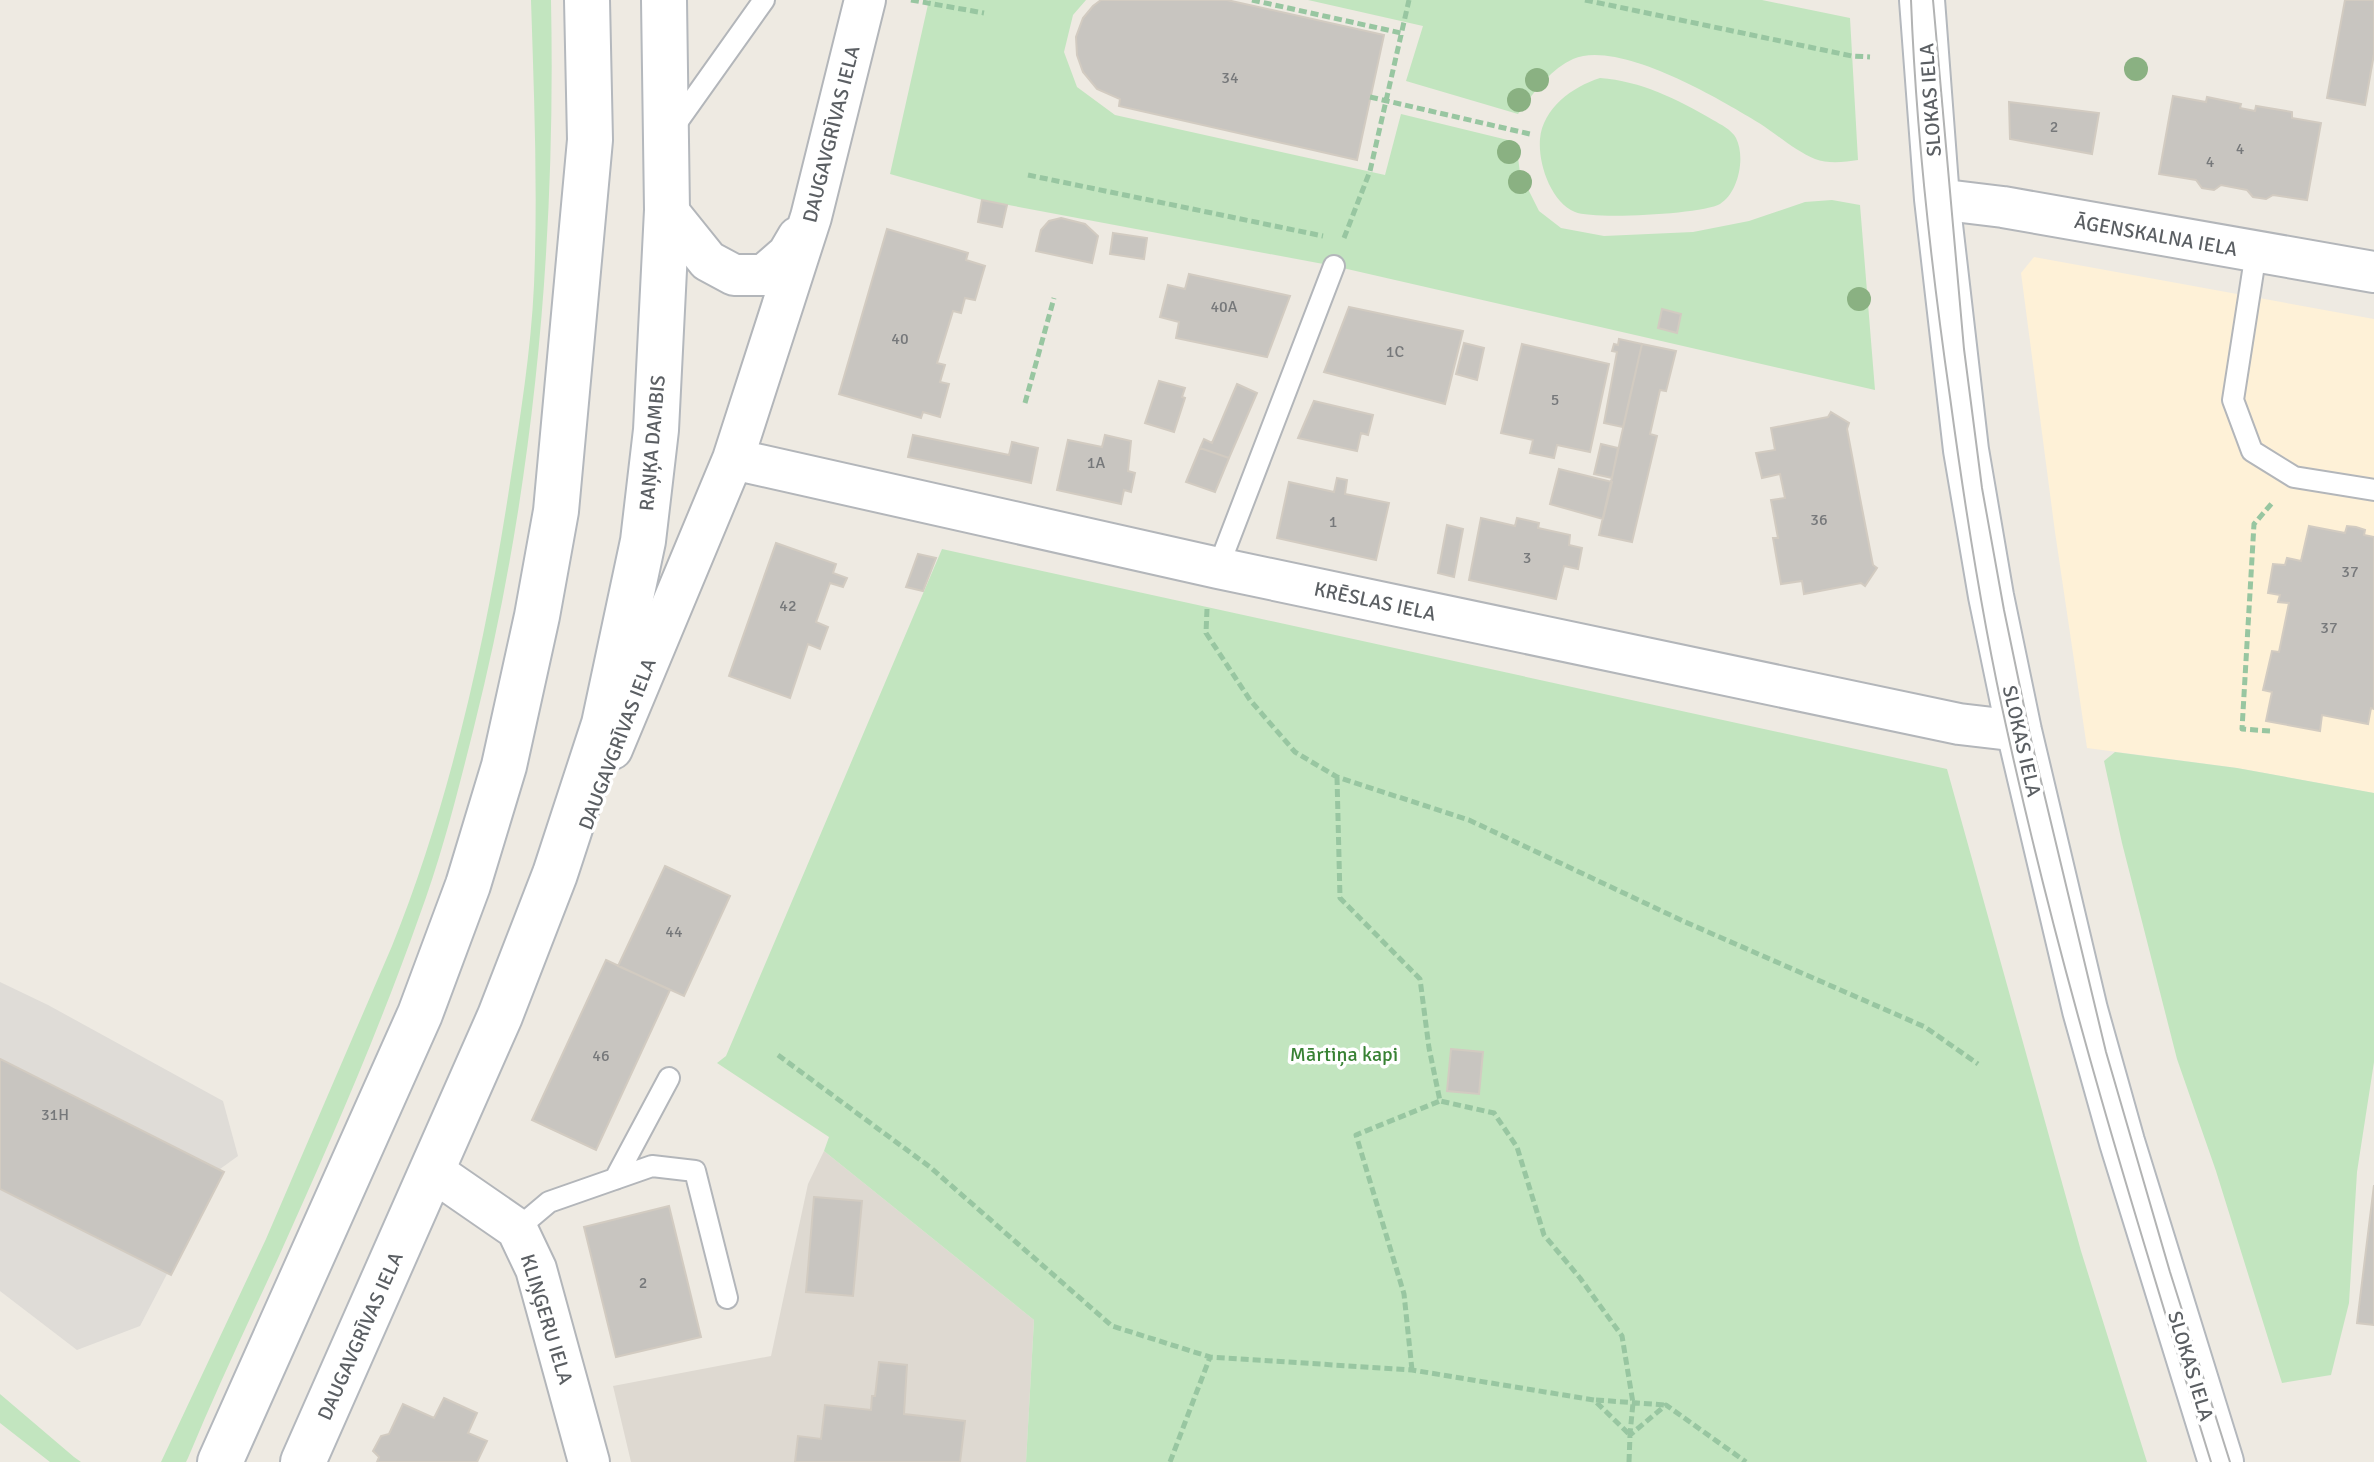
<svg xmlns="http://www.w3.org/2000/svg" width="2374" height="1462" font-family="Signika,sans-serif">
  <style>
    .commercial { fill: #fef1d7 }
    .industrial { fill: #dfdcd7 }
    .education { fill: #ded9d1 }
    .green { fill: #c2e5bf }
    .building { fill: #c8c5c0; stroke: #d2cbc1; stroke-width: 2 }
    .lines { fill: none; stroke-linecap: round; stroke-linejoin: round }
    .lane-casing { stroke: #b3b6ba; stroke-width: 24 }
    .street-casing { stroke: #b3b6ba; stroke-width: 44 }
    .secondary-casing { stroke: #b4b8bd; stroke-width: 48 }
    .path { stroke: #98c6a1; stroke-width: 5; stroke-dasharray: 8 4; stroke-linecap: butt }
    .lane { stroke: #fff; stroke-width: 20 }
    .street { stroke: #fff; stroke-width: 40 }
    .secondary { stroke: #fff; stroke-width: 44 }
    .tram { stroke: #b2b3b3; stroke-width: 2 }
    .tree { fill: #8ab182 }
    .labels { text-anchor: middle; stroke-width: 7; stroke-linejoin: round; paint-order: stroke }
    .number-label { font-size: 16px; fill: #76787a }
    .street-label { font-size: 20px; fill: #5b5f63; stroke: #fff }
    .park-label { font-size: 20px; fill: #388234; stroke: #fff }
  </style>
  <rect width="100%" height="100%" fill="#eeeae2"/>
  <path class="commercial" d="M 2034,257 L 2374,319 L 2374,793 L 2237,768 L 2087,748 L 2055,532 L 2021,273 Z"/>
  <path class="industrial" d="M 0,982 L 48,1005 L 223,1101 L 238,1156 L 220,1169 L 224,1172 L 171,1275 L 167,1274 L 140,1326 L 77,1350 L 0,1291 Z"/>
  <path class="education" d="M 824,1151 L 1034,1320 L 1026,1462 L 631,1462 L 613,1386 L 771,1356 L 808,1184 Z"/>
  <path class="green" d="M 531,0 L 551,0 C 556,245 534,489 474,727 C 458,791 442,855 419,917 C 378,1033 329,1145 279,1256 C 248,1323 216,1390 188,1458 L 186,1462 L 161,1462 L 266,1239 L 392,946 C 450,803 487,636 510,483 C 520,418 531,351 534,285 C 538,190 534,95 531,0 Z
    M 929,0 L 1086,0 L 1073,15 L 1064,52 L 1077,87 L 1115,115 L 1385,175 L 1401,114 L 1516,142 L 1520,173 L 1539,211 L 1561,228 L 1604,236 L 1693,232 L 1749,221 L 1805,202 L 1832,200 L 1860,205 L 1875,390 L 1334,266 L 982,200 L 890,174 Z
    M 1308,0 L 1762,0 L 1850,18 L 1858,160 C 1845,162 1828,164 1815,159 C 1797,152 1776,134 1759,123 C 1720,99 1618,39 1573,59 C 1549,70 1533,94 1518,114 L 1406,81 L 1423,26 Z
    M 1600,78 C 1641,81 1677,99 1713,120 C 1720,124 1732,130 1736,138 C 1746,158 1738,193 1720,204 C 1703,214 1594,220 1575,212 C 1551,202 1538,164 1540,139 C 1543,108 1572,87 1600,78 Z
    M 942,549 L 1947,769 L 2081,1251 L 2147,1462 L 1026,1462 L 1034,1320 L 824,1151 L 829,1137 L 717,1063 L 726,1056 Z
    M 2115,752 L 2237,768 L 2374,793 L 2374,1062 L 2357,1172 L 2349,1303 L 2331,1375 L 2282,1383 L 2216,1171 L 2177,1059 L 2122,843 L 2104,761 Z
    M 0,1394 L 74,1457 L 81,1462 L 50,1462 L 0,1423 Z"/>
  <path class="building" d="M 1227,0 L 1384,35 L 1357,160 L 1119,106 L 1120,99 L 1097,89 L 1083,72 L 1077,55 L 1076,37 L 1083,18 L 1093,6 L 1101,0 Z
    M 2345,0 L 2374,0 L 2374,54 L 2365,105 L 2327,98 Z
    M 2173,96 L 2206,102 L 2207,97 L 2241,104 L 2240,108 L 2255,111 L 2256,106 L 2292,112 L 2292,118 L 2321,123 L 2307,200 L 2273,195 L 2266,199 L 2253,197 L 2247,190 L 2221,185 L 2214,190 L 2202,188 L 2196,180 L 2159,174 Z
    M 2009,102 L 2099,113 L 2092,154 L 2010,139 Z
    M 982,200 L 1007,205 L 1002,227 L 978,222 Z
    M 1061,218 L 1085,224 L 1098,236 L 1092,263 L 1036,251 L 1041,230 L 1049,221 Z
    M 887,229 L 968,253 L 966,260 L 985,266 L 975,300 L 965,298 L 961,313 L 953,311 L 937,363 L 945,365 L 940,382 L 949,384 L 940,417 L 923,412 L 921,418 L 839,394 Z
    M 1113,233 L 1147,238 L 1144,259 L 1110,254 Z
    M 1189,274 L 1290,296 L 1267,357 L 1176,338 L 1179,322 L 1160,317 L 1168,285 L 1185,289 Z
    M 1349,307 L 1463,331 L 1445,404 L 1324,372 Z
    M 1662,309 L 1681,314 L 1677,333 L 1658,328 Z
    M 1619,339 L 1642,344 L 1623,427 L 1604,423 L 1617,352 L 1612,351 L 1614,344 L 1618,345 Z
    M 1464,343 L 1484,348 L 1477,380 L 1456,374 Z
    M 1522,344 L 1609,364 L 1590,452 L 1557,445 L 1554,458 L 1530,453 L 1533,440 L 1501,433 Z
    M 1642,344 L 1676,351 L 1666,391 L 1660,390 L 1650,434 L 1657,436 L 1632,542 L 1599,535 Z
    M 1159,381 L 1185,388 L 1182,397 L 1185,398 L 1174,432 L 1145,423 Z
    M 1237,384 L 1257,393 L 1229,458 L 1200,448 L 1204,439 L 1212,443 Z
    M 1314,401 L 1373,415 L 1368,435 L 1361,433 L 1357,451 L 1298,438 Z
    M 1831,412 L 1849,423 L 1847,429 L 1860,498 L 1873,565 L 1877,568 L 1865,586 L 1861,583 L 1804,594 L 1802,581 L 1781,584 L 1773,538 L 1778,538 L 1771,500 L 1785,498 L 1780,474 L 1762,478 L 1756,453 L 1775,450 L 1771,428 L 1828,417 Z
    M 913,435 L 1009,455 L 1012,442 L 1038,448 L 1031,483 L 908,457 Z
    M 1105,435 L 1131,441 L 1128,471 L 1135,473 L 1131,492 L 1124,490 L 1121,504 L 1057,490 L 1068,440 L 1102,447 Z
    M 1601,444 L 1618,448 L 1612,478 L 1594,474 Z
    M 1200,448 L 1229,458 L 1215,492 L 1186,482 Z
    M 1559,469 L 1612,482 L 1603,519 L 1550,504 Z
    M 1337,478 L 1347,480 L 1345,494 L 1389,503 L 1376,560 L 1277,538 L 1289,482 L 1334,492 Z
    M 1481,518 L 1515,526 L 1517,518 L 1539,523 L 1538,528 L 1570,535 L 1569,545 L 1582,548 L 1578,569 L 1564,566 L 1556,599 L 1469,580 Z
    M 1447,525 L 1463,529 L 1454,577 L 1438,573 Z
    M 2309,526 L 2345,533 L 2347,526 L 2356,527 L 2365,530 L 2364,535 L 2374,537 L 2374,709 L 2371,708 L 2368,724 L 2322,715 L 2320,731 L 2266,721 L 2272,692 L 2263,690 L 2272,651 L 2279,652 L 2289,603 L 2278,602 L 2280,595 L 2268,593 L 2273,564 L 2285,565 L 2287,558 L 2301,561 Z
    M 776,543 L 836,564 L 833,573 L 847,578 L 843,587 L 830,583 L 816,622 L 828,627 L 820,649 L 808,644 L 790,698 L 729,676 Z
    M 918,554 L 936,558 L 923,591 L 906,587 Z
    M 665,866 L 730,896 L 684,996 L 618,966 Z
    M 606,960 L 670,990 L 596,1150 L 532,1120 Z
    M 1451,1049 L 1483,1052 L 1479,1094 L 1447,1091 Z
    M 0,1059 L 224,1172 L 171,1275 L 0,1189 Z
    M 2374,1185 L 2374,1325 L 2357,1323 Z
    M 814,1197 L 862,1201 L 853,1296 L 806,1292 Z
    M 669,1206 L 701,1337 L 616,1357 L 584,1227 Z
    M 879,1362 L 907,1365 L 904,1414 L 965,1421 L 960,1462 L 795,1462 L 798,1436 L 821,1439 L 825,1405 L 871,1410 L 872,1396 L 875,1396 Z
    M 444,1398 L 477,1413 L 468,1433 L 487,1441 L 477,1462 L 377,1462 L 379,1457 L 373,1451 L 381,1436 L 389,1434 L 403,1404 L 434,1418 Z"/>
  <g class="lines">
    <defs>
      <path id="lane" d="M 673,128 L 764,0
        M 2256,252 L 2233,400 L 2252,451 L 2294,477 L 2374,490
        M 1218,568 L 1334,266
        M 615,1179 L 669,1078
        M 517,1229 L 549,1202 L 652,1166 L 695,1171 L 727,1298"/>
      <path id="street" d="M 1937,199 L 2003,207 L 2374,272
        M 667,210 L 708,261 L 734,275 L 764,275 L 788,254 L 798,237
        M 733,459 L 1218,568 L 1959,724 L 2019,731
        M 612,749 L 733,459 L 811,217 L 865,0
        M 433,1171 L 517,1229 L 536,1269 L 589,1462"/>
      <path id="secondary" d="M 1922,0 L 1937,199 L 1966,450 L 1991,596 L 2019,731 L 2085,1010 L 2122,1142 L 2221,1462
        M 220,1462 L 420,1014 L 468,885 L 504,766 L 537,616 L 556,511 L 590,140 L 587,0
        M 303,1462 L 500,1016 L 555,874 L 604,724 L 643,541 L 656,430 L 667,210 L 664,0"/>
    </defs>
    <use href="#lane" class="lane-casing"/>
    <use href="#street" class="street-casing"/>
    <use href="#secondary" class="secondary-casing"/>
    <path class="path" d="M 911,0 L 984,13
      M 1252,0 L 1401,33
      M 1585,0 L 1852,56 L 1870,57
      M 1370,97 L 1530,134
      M 1028,175 L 1323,236
      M 1344,238 L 1370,171 L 1409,0
      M 1025,403 L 1054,298
      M 1207,609 L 1206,633 L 1250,700 L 1295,752 L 1337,777 L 1469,820 L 1683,921 L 1925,1027 L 1978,1064
      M 2270,731 L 2242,729 L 2254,524 L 2273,502
      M 1337,777 L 1340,898 L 1420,979 L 1429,1048 L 1440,1101 L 1494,1113 L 1517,1147 L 1544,1235 L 1580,1278 L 1622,1336 L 1633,1403 L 1630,1434
      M 778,1055 L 930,1167 L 1112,1326 L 1210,1357 L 1412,1370 L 1594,1400 L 1630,1435
      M 1412,1370 L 1404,1294 L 1356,1135 L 1440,1101
      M 1596,1400 L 1665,1405
      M 1170,1462 L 1210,1357
      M 1629,1462 L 1630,1435 L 1666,1405 L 1746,1462"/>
    <use href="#lane" class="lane"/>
    <use href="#street" class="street"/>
    <use href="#secondary" class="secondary"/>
    <path class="tram" d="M 1911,0 C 1916,133 1931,265 1950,397 C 1965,508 1982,620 2007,730 C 2061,978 2136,1220 2211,1462
      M 1933,0 L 1964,349 L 1982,488 L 2004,610 L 2030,735 L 2106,1052 L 2170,1272 L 2230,1462"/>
  </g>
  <g class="tree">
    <circle cx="2136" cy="69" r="12"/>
    <circle cx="1537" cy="80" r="12"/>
    <circle cx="1519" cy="100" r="12"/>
    <circle cx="1509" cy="152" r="12"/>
    <circle cx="1520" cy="182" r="12"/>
    <circle cx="1859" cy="299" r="12"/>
  </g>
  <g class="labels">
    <g class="number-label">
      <text x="1230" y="83">34</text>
      <text x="2054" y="132">2</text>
      <text x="2240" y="154">4</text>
      <text x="2210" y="167">4</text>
      <text x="1224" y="312">40A</text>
      <text x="900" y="344">40</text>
      <text x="1395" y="357">1C</text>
      <text x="1555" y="405">5</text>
      <text x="1096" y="468">1A</text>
      <text x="1819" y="525">36</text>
      <text x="1333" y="527">1</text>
      <text x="1527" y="563">3</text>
      <text x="2350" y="577">37</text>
      <text x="788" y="611">42</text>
      <text x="2329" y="633">37</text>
      <text x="674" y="937">44</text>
      <text x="601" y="1061">46</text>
      <text x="55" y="1120">31H</text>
      <text x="643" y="1288">2</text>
    </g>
    <g class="street-label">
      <text transform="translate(1930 100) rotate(-94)" y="7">SLOKAS IELA</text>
      <text transform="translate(831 134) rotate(-76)" y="7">DAUGAVGRĪVAS IELA</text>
      <text transform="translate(2156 235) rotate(10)" y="7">ĀGENSKALNA IELA</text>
      <text transform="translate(652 443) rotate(-85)" y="7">RAŅĶA DAMBIS</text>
      <text transform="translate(1375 601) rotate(12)" y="7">KRĒSLAS IELA</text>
      <text transform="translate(2022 741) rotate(77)" y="7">SLOKAS IELA</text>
      <text transform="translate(617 744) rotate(-69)" y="7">DAUGAVGRĪVAS IELA</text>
      <text transform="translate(547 1319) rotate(73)" y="7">KLIŅĢERU IELA</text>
      <text transform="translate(360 1336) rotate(-66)" y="7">DAUGAVGRĪVAS IELA</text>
      <text transform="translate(2191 1366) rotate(73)" y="7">SLOKAS IELA</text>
    </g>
    <g class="park-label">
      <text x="1344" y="1061">Mārtiņa kapi</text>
    </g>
  </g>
</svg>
